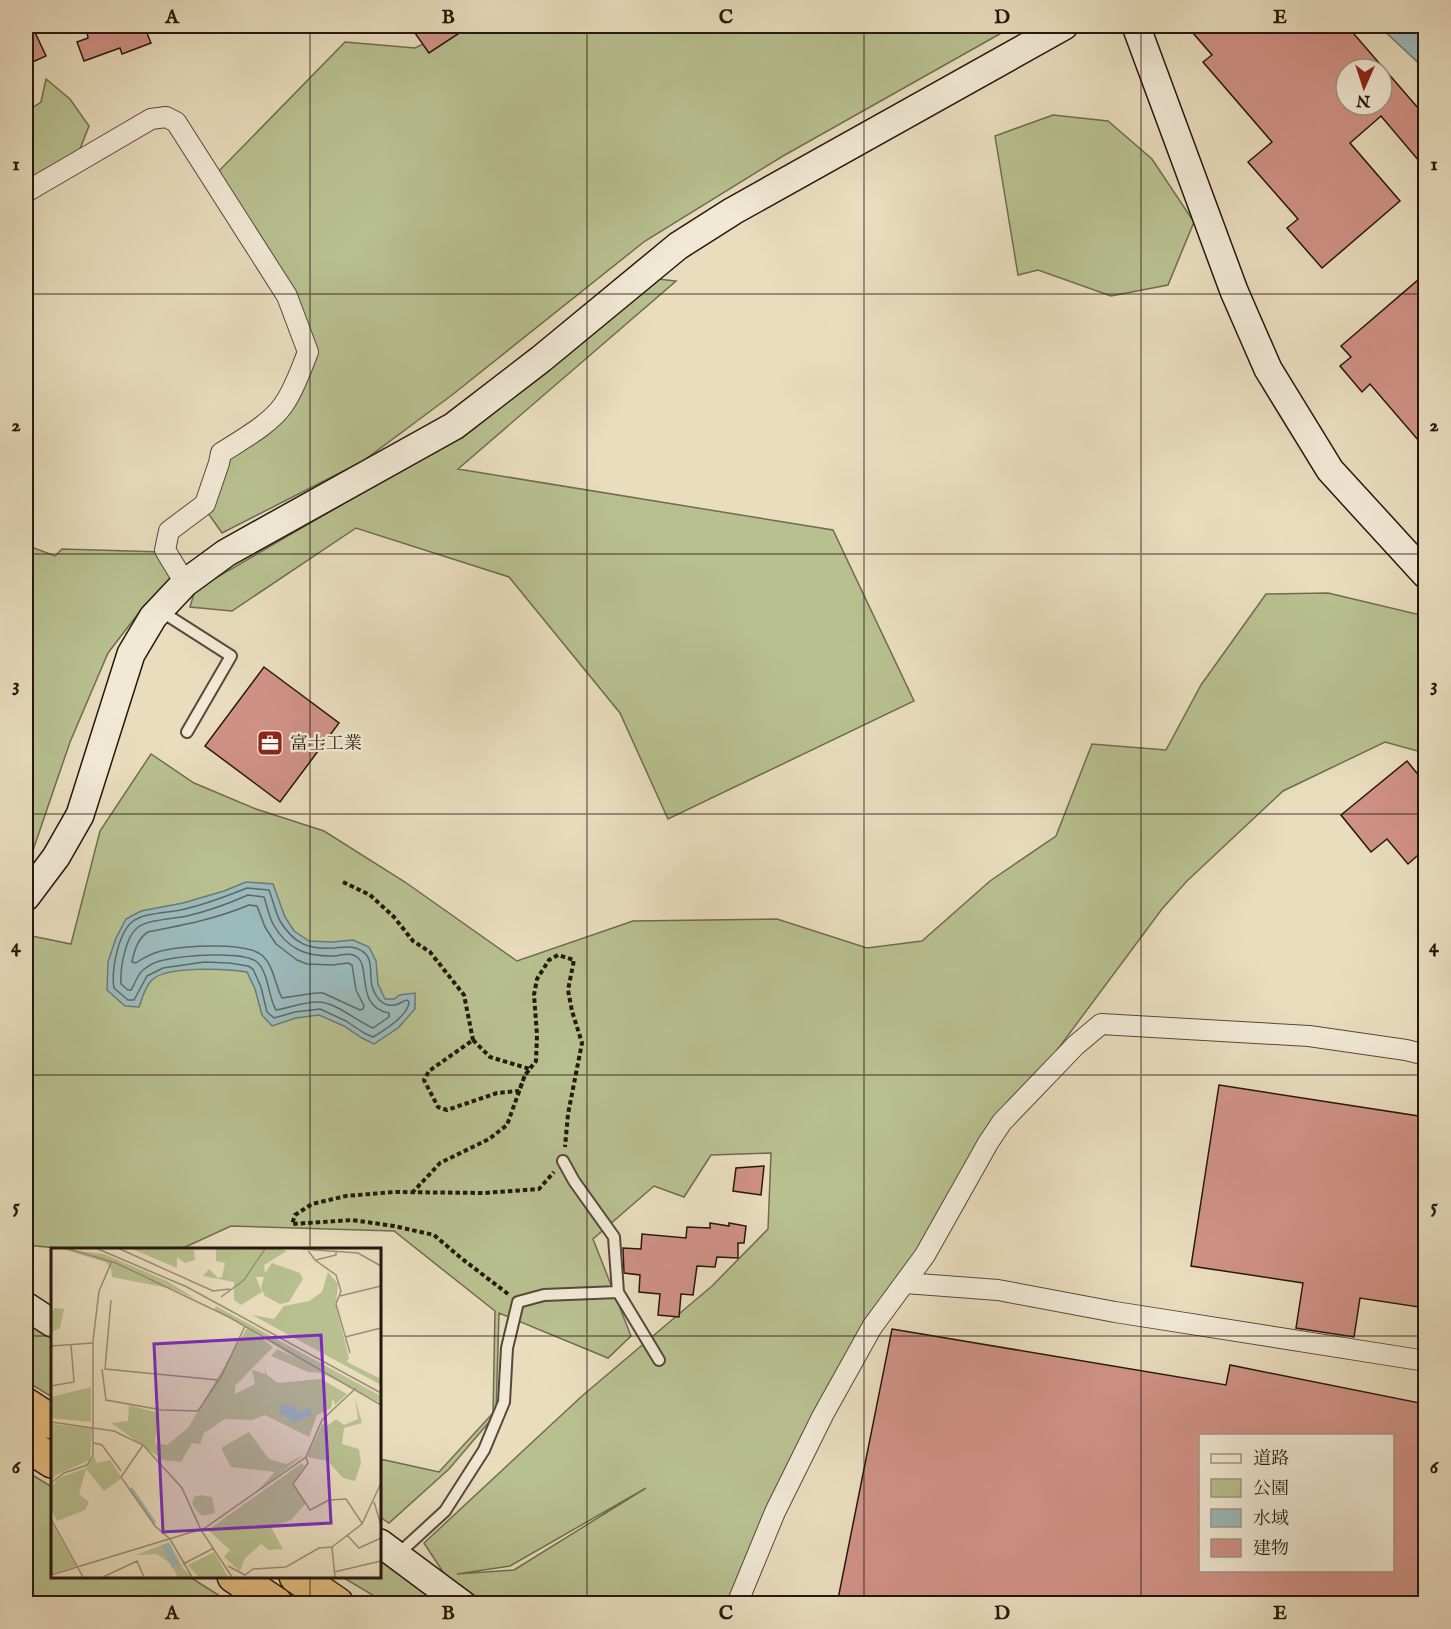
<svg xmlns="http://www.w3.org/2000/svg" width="1451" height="1629" font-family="'IM FELL English','Noto Serif JP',serif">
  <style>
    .green { fill: #b8c090; stroke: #6f6c50; stroke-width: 1.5; fill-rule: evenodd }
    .water { fill: #9bbabb; stroke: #6c7976; stroke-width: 1.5 }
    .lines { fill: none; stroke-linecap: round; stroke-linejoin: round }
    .shore { stroke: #606865; stroke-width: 1.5 }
    .building { fill: #d09287; stroke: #26170f; stroke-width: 1.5; fill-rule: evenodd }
    .lane-casing { stroke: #57483b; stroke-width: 14 }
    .street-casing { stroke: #57483b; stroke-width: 22 }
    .secondary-casing { stroke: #26170f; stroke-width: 30 }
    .highway-casing { stroke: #26170f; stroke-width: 36 }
    .path { stroke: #26170f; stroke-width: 4; stroke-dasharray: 4.5 3; stroke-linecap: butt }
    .lane { stroke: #f1e9d5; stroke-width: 10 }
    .street { stroke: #f1e9d5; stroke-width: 20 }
    .secondary { stroke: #f1e9d5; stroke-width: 27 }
    .highway { stroke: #e4be7f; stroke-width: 33 }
    .grid { fill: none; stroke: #26170f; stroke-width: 1.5; stroke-opacity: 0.55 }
    .labels { text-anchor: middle; stroke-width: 5; stroke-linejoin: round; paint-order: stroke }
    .poi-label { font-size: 18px; fill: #26170f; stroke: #f1e9d5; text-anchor: start }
    .inset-river { fill: none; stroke: #9bbabb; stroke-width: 3 }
    .inset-road { fill: none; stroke: #9b8e78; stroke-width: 1.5 }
    .view { fill: #7b2cbf; fill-opacity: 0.15; stroke: #7b2cbf; stroke-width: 3 }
    .inset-edge { fill: none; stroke: #26170f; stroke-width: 3 }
    .neatline { fill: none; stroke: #26170f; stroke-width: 2 }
    .grid-label { font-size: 20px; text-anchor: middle; font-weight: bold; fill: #26170f }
  </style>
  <rect width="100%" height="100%" fill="#e9ddbe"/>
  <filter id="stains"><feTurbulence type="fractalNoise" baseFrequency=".00333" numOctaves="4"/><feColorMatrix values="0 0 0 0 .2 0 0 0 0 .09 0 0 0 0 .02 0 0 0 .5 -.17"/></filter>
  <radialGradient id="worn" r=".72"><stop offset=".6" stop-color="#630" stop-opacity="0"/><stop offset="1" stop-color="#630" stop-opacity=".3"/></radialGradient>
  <path class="green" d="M 459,26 L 1014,26 L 783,156 L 645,241 L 452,395 L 363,461 L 222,533 L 203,506 L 216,473 L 292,393 L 311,349 L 212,178 L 345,42 L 415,48 Z
    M 46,79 L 70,99 L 89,126 L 74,164 L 26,190 L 26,112 L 41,102 Z
    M 1053,115 L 1108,121 L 1152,159 L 1194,222 L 1168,285 L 1111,296 L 1038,270 L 1018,275 L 995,136 Z
    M 658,279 L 676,281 L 458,469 L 833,530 L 914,701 L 668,819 L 620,713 L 509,577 L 356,528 L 232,611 L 190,607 L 195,590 L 343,504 L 434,442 Z
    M 26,545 L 55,556 L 62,549 L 163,552 L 173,580 L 144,606 L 108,653 L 70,742 L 30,859 L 26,856 Z
    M 1328,593 L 1425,616 L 1425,753 L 1385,742 L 1283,791 L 1187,881 L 1162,909 L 988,1143 L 905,1283 L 729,1603 L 486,1603 L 445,1575 L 424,1543 L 582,1396 L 712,1286 L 768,1229 L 771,1153 L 711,1155 L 684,1197 L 654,1186 L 593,1239 L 631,1336 L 608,1358 L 499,1313 L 496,1414 L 449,1469 L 389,1523 L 380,1517 L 380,1459 L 439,1472 L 493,1413 L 495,1311 L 394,1231 L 231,1226 L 181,1249 L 78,1250 L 26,1245 L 26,940 L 32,936 L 71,944 L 100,831 L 151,754 L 194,783 L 256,809 L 324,831 L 405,882 L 517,961 L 633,921 L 777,919 L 867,948 L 922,941 L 990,881 L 1056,836 L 1092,744 L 1166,750 L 1201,685 L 1266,594 ZM 646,1488 L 514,1570 L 457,1574 L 510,1566 Z
    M 26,1308 L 52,1309 L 52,1397 L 26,1381 Z
    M 26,1471 L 52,1487 L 52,1576 L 190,1577 L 231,1603 L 26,1603 Z
    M 380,1545 L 460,1603 L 386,1603 L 342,1577 L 380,1576 Z"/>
  <path class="water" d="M 1379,26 L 1425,26 L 1425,69 Z
    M 246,882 L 273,884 L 285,917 L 294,931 L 309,941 L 332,942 L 353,940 L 369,947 L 376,961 L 378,984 L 385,999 L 394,999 L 400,995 L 415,993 L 415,1009 L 398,1028 L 374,1044 L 362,1038 L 344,1026 L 319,1015 L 296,1018 L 272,1026 L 262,1015 L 255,989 L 247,972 C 228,969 164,965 151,981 C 145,987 142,999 139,1007 L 125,1006 L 107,990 L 108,962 L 116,938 L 126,919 L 141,911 L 183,903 L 224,891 Z"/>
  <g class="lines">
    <path class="shore" d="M 247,888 L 269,890 C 273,900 275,911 280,921 C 294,944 309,950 335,948 C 345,947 353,945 362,951 C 374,958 369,974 372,986 C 375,996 382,1007 394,1005 C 399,1005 402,1001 407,1000 L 409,1002 C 408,1016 385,1030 373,1037 L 364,1033 L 346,1021 L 320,1009 L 295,1012 L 274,1018 L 267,1012 L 261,987 L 253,969 L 248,966 L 229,963 L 204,962 L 163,968 L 147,976 L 134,1000 L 128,1000 L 114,988 C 111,971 118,934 132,922 C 144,912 170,913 185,909 C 207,904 227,896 247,888 Z
      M 248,895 L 264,897 C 267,906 269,916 273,924 C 287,949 306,957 335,956 C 342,955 351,952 357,957 C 371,967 355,1007 389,1013 L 389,1017 L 373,1028 C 357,1022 335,1001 317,1002 C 303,1002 289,1008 276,1010 C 268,997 269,973 257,962 C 243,950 182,956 164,960 C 157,961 148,966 143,970 C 137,975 135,984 131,990 L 128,990 L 121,984 C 120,969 125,938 137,928 C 148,919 173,919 187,916 C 208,911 228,904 248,895 Z
      M 249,905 L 257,906 L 265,927 L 276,944 L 297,960 L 307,964 L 332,965 L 348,963 L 352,965 L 356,990 L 364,1006 L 363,1009 L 360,1010 L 323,993 L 316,993 L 282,998 C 275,985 274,967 263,956 C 247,941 182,946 161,951 C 153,953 143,958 136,963 L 132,962 C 134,951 138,938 148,932 C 183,925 216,919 249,905 Z"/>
  </g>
  <path class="building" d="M 26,26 L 32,26 L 46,56 L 26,65 Z
    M 86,26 L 144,26 L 151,43 L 122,54 L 120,48 L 84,61 L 77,42 L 88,38 Z
    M 410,26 L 470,26 L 429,53 Z
    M 1202,26 L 1347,26 L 1425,116 L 1425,168 L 1381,116 L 1350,143 L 1400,201 L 1322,268 L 1287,228 L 1298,219 L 1248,162 L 1272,142 L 1203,62 L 1212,55 L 1193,33 ZM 1346,69 L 1382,69 L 1382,105 L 1346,105 Z
    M 1425,274 L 1425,448 L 1370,384 L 1362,392 L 1340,366 L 1351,357 L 1341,346 Z
    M 264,667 L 339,723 L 280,802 L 205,746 Z
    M 1407,761 L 1425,783 L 1425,849 L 1408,864 L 1387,839 L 1371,852 L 1341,815 Z
    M 1219,1085 L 1425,1117 L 1425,1308 L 1360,1298 L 1354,1337 L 1296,1328 L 1303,1283 L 1191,1266 Z
    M 764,1166 L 761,1195 L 733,1191 L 736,1168 Z
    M 710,1223 L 729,1226 L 729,1223 L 746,1226 L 744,1243 L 738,1243 L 738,1258 L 717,1257 L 715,1267 L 697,1266 L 693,1295 L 681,1294 L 679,1317 L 658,1315 L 660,1294 L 639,1292 L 640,1275 L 624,1273 L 623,1248 L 641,1249 L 642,1234 L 686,1238 L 687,1227 L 710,1228 Z
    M 892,1329 L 1226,1385 L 1230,1365 L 1425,1404 L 1425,1604 L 837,1604 ZM 1200,1436 L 1392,1436 L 1392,1570 L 1200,1570 Z"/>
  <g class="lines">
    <defs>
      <path id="lane" d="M 159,610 L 231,656 L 187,732
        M 563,1161 L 574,1181 L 614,1237 L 618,1292
        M 397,1555 L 445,1511 L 484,1450 L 504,1402 L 507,1348 L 518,1302 L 544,1295 L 618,1292 L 659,1360"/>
      <path id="street" d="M 26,192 L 151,119 L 166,117 L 176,122 L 287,296 L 308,352 C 301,369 295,388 284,404 C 271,424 241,440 221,453 L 219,463 L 205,504 L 169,531 L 165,550 L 185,583
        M 905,1283 L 998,1290 L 1115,1312 L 1426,1361
        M 737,1604 L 775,1512 L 823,1415 L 872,1327 L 925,1255 L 988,1143 L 1002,1122 L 1076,1045 L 1101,1024 L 1309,1036 L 1406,1050 L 1426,1055"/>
      <path id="secondary" d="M 1136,26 L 1234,291 L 1268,369 L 1330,470 L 1426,575
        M 26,897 L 56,857 L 80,815 L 131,654 L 153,617 L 185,583 L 226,553 L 454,426 L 541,359 L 678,246 L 733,211 L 1064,26
        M 26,1306 L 52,1323
        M 380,1543 L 462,1604"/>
      <path id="highway" d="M 26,1405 L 52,1422
        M 26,1444 L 52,1461
        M 234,1576 L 276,1604
        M 296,1576 L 337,1604"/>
    </defs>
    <use href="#lane" class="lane-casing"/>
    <use href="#street" class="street-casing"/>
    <use href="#secondary" class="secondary-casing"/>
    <use href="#highway" class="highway-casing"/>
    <path class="path" d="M 343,882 L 370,895 L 394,917 L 413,941 L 430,952 L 464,995 L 473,1040
      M 473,1040 L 490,1057 L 530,1069 L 525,1075 L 519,1091 L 497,1093 L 447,1110 L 438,1107 L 424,1080 L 429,1071 Z
      M 412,1193 L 440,1163 L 489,1139 L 507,1125 L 525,1075 L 536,1061 L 537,1035 L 534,995 L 537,979 L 549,960 L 558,955 L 574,960 L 568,990 L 572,1011 L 582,1043 L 568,1114 L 565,1147
      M 508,1294 L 461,1258 L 434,1235 L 394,1226 L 352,1220 L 292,1224 L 295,1215 L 312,1204 L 346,1196 L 394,1192 L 484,1193 L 539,1189 L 554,1172"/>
    <use href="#lane" class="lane"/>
    <use href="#street" class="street"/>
    <use href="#secondary" class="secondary"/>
    <use href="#highway" class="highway"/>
  </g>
  <path class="grid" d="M 310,26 L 310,1250M 587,26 L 587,1604M 864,26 L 864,1604M 1141,26 L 1141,1604M 26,294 L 1426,294M 26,554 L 1426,554M 26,814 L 1426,814M 26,1075 L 1426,1075M 26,1336 L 52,1336M 380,1336 L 1426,1336M 310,1576 L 310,1604"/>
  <defs>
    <symbol id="office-square" viewBox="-11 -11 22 22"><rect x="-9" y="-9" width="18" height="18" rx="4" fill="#8f2418" stroke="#f1e9d5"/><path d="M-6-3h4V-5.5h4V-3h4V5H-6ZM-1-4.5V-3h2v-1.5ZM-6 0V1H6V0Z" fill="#fff"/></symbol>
  </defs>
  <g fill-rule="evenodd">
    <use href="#office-square" x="255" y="728" width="30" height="30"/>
  </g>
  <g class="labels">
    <g class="poi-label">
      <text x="290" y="749">富士工業</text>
    </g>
  </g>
  <g transform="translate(51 1248)">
    <rect width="330" height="330" fill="#e9ddbe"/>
    <path d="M 11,1 L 53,6 L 116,33 L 145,51 L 122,41 L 61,29 L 60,20 L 54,14 ZM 81,1 L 143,2 L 144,12 L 134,15 L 126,9 L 126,20 ZM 165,1 L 231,1 L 236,3 L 213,17 L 214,25 L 221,15 L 249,25 L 252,31 L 238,54 L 229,56 L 214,48 L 210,40 L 213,29 L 205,29 L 211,44 L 190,57 L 183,52 L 183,34 L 152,28 L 158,21 L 167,30 L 171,29 L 174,15 L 165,13 ZM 277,24 L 287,36 L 285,58 L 298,110 L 296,114 L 330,131 L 330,137 L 201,67 L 223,71 L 233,58 L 258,53 L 271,44 ZM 165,58 L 330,148 L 330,155 L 271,125 L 257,124 L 220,108 L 214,115 L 215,126 L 227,135 L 270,131 L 296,146 L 284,157 L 282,150 L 280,160 L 266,167 L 258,189 L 214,167 L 201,172 L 174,171 L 153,185 L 149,196 L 141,195 L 130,214 L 112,212 L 60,175 L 77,173 L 78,157 L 107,165 L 104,195 L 116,197 L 137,180 L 196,80 L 163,62 ZM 201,83 L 243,109 L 226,101 L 214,115 L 214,126 L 201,122 L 204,136 L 184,146 L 184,138 L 222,99 ZM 4,60 L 13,61 L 9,80 L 0,84 L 0,64 ZM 40,139 L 40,174 L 0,170 L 0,149 ZM 304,150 L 311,175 L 293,180 L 291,196 L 308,201 L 310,215 L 304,233 L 292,230 L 277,213 L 256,209 L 271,176 L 276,178 L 285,171 L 293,177 L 307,171 ZM 0,176 L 41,180 L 39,212 L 5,227 L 0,234 ZM 198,184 L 218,211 L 235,216 L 254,206 L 202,247 L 224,224 L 180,219 L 170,200 ZM 43,209 L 46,215 L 59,212 L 71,230 L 53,243 L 35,221 L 28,246 L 38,254 L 34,262 L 6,273 L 0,261 L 0,239 L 8,230 L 35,220 ZM 251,215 L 253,218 L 242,236 L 254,256 L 240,272 L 220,279 L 232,301 L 218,302 L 210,296 L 194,310 L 189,323 L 173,309 L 179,302 L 157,282 ZM 150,247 L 161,249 L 164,265 L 151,268 L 146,263 L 141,256 L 143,249 ZM 0,274 L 25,318 L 0,326 ZM 118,294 L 132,320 L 141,329 L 127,329 L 120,316 L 106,306 L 85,307 ZM 163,304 L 177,329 L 147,329 L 137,317 Z" fill="#b8c090" fill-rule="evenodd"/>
    <path d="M 230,157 L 242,158 L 248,164 L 259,160 L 261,167 L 243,175 L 226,163 ZM 119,296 L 128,317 L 121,320 L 111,297 Z" fill="#9bbabb"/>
    <path class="inset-river" d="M 80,240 L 104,275"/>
    <path class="inset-road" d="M 18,1 L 65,15 L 178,69 L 330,157M 47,1 L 136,39 L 330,145M 69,1 L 162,43 L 179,41M 251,1 L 307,5 L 330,18M 256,1 L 264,12 L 285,27 L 290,43 L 285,56 L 299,105M 265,12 L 285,7 L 285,3M 289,48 L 330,38M 170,49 L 193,32 L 214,1M 60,52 L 54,121 L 167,132M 294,89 L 330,80M 0,98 L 42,95M 51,121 L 55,152 L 111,162 L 147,163 L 171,127 L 194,78M 0,138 L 23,134 L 20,97M 0,174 L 63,183 L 92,197 L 131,240 L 150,282 L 181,329M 43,195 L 51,197 L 70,223M 92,197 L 70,229 L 104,278 L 119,291 L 141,329M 255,209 L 257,215 L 242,236 L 259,262 L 278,252 L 295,251 L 311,275M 0,235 L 13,225 L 36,217 L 42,208 L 42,93 L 48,43 L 61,13M 323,254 L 330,277M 0,271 L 32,329M 296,287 L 308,300 L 330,290M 132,316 L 163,300M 177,318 L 194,327 L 202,321 L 235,319 L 268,300 L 281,299M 283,324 L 330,313M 0,327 L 154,280 L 255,209 L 271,172 L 305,140M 52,329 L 86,313 L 93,329M 284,329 L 281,299 L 311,276 L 330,235"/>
    <path class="view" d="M 270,87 L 280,275 L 112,284 L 103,96 Z"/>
    <rect width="330" height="330" class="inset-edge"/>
  </g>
  <rect width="1451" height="1629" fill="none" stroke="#e9ddbe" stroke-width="66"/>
  <rect x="1199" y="1434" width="195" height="138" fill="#f1e9d5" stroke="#a09586" stroke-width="1.5"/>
  <rect x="1211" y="1454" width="30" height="9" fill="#f1e9d5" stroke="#a09586" stroke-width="1.5"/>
  <text x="1253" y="1464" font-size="18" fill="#26170f">道路</text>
  <rect x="1211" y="1479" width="30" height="18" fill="#b8c090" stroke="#a09586" stroke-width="1.5"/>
  <text x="1253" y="1494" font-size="18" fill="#26170f">公園</text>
  <rect x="1211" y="1509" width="30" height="18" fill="#9bbabb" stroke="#a09586" stroke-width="1.5"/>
  <text x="1253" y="1524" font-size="18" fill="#26170f">水域</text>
  <rect x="1211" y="1539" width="30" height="18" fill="#d09287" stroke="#a09586" stroke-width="1.5"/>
  <text x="1253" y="1554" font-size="18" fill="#26170f">建物</text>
  <g transform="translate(1364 87) rotate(183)"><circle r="28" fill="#f1e9d5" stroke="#a09586" stroke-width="1.5"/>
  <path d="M0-4.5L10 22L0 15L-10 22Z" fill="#8f2418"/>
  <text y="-9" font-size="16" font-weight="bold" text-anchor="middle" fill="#26170f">N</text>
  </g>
  <rect x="33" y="33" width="1385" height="1563" class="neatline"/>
  <g class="grid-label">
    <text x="172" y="23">A</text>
    <text x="448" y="23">B</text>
    <text x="726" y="23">C</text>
    <text x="1002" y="23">D</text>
    <text x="1280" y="23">E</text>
    <text x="16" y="170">1</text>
    <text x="1434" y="170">1</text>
    <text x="16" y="431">2</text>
    <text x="1434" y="431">2</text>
    <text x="16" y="691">3</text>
    <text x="1434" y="691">3</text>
    <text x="16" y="952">4</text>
    <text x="1434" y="952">4</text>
    <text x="16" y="1212">5</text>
    <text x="1434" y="1212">5</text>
    <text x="16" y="1473">6</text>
    <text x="1434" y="1473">6</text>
    <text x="172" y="1619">A</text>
    <text x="448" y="1619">B</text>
    <text x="726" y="1619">C</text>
    <text x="1002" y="1619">D</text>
    <text x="1280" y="1619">E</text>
  </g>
  <rect width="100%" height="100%" filter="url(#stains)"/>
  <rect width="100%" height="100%" fill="url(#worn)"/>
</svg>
